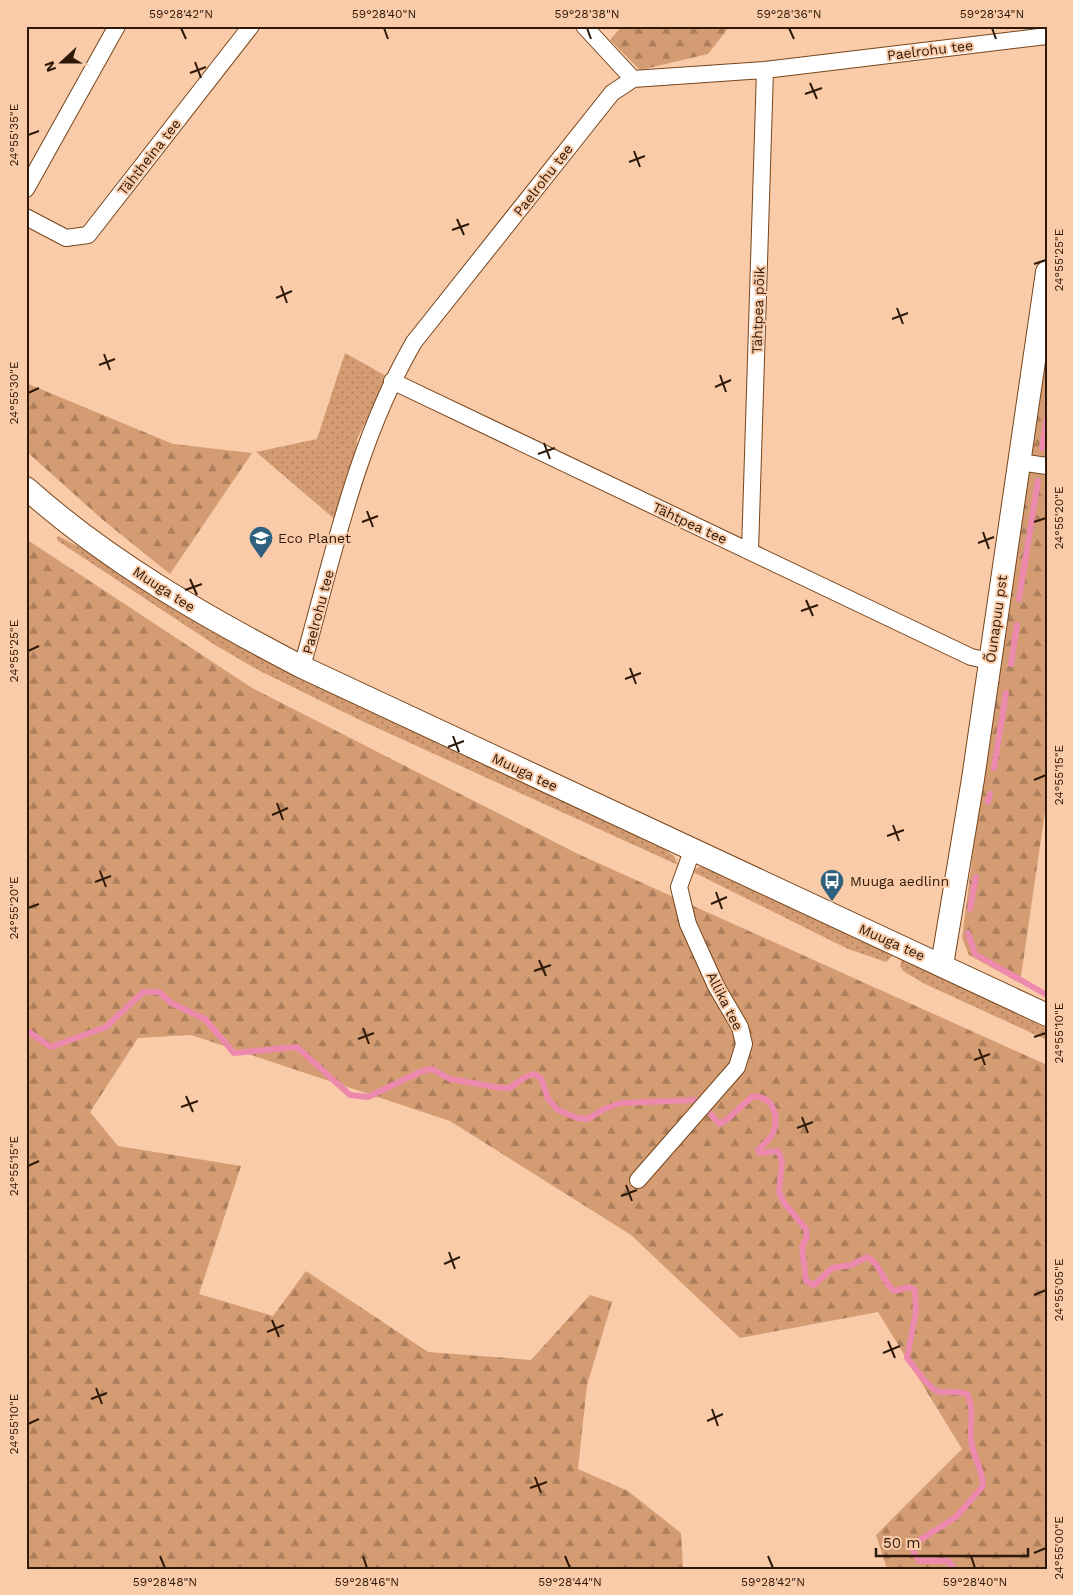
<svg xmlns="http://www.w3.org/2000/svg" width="1073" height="1595" font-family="'Work Sans',sans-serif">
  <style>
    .grass { fill: url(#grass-dots) }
    .forest { fill: url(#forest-firs) }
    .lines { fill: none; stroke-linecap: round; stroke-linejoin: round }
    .stream { stroke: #ec89ad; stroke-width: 6 }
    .street-casing { stroke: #76451b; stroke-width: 18 }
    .secondary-casing { stroke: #76451b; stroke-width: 24 }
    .street { stroke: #fff; stroke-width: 16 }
    .secondary { stroke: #fff; stroke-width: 22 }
    .ticks { fill: none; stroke: #2e1908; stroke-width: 2 }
    .labels { text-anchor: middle; stroke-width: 4; stroke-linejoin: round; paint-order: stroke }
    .street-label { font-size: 14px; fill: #2e1908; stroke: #f9cba9 }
    .poi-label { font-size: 14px; fill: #2e1908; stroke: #f9cba9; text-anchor: start }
    .neatline { fill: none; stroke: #2e1908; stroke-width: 2 }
    .ticks-label { font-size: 12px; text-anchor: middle; fill: #2e1908 }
  </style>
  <defs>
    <pattern id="grass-dots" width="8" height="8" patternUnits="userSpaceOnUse" patternTransform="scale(1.25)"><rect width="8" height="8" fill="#d49c72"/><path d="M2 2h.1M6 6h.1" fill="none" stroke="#ac7e5c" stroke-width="1.8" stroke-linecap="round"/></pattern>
    <pattern id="forest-firs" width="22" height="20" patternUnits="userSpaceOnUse" patternTransform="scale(1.25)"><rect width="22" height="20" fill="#d49c72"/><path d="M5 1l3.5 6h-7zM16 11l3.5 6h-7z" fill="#ac7e5c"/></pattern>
  </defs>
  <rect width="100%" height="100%" fill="#f9cba9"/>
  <path class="grass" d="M 345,353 L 388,377 L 357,439 L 355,474 L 338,522 L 256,452 L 317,439 Z
    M 58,536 L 87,551 L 209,630 L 292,674 L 664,849 L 674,856 L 678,865 L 362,721 L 260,671 L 215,645 L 58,541 L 57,539 Z
    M 702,866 L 893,955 L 886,962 L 848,949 L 691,871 Z
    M 902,960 L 1042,1026 L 1047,1028 L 1047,1040 L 925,984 L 903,971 L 900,966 Z"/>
  <path class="forest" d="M 622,26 L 730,26 L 708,54 L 640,70 L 610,40 Z
    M 1047,351 L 1047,798 L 1020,983 L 969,955 L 962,938 L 979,806 Z
    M 26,383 L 173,444 L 252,453 L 170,574 L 103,520 L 26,451 Z
    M 26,539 L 252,688 L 578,854 L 1047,1065 L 1047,1569 L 887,1569 L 876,1535 L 962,1449 L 878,1312 L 740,1338 L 631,1235 L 450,1121 L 191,1035 L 138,1038 L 90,1112 L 118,1146 L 241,1166 L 199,1294 L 273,1316 L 306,1271 L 428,1352 L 531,1360 L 590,1295 L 612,1302 L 587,1385 L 578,1469 L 628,1491 L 681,1533 L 683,1569 L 26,1569 Z"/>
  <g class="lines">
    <path class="stream" d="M 1042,448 L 1047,418
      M 1019,599 L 1038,481
      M 1011,664 L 1017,625
      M 994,768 L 1006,693
      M 988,802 L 990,794
      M 970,909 L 976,877
      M 968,933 L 975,954 L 1047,995
      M 26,1030 L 51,1047 L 106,1027 L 143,992 L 159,992 L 171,1003 L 205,1019 L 234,1053 L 297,1047 L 350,1095 L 368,1097 L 422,1071 L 432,1069 L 450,1079 L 501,1088 L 510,1088 L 525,1077 L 534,1074 L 541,1078 L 548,1099 L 558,1110 L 577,1118 L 588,1119 L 604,1109 L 621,1103 L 696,1100
      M 708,1111 L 719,1124 L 725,1121 L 753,1096 C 774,1097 780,1117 772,1135 C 769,1140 763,1145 758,1150 L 759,1153 L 778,1151 L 782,1161 L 779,1192 L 784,1203 L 806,1229 L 807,1236 L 802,1247 L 806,1281 L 814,1285 L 832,1268 L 851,1265 L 867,1257 C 882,1265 882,1281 894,1291 L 909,1287 L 915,1290 L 916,1312 L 907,1358 C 914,1366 930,1391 940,1392 C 951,1393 958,1390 968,1395 C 974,1413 970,1420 971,1437 C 971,1455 983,1468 983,1486 L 956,1517 L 912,1545 L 914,1553 L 919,1561 L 948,1561 L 955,1569"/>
    <defs>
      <path id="street" d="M 584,26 L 633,79
        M 26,189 L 117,26
        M 26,217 L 66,238 L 88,235 L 251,26
        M 392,381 L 971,657 L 990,661
        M 1019,462 L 1047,466
        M 750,551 L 765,70
        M 302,667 C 333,557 356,442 414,342 L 612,93 L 633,79 L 765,70 L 1047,36
        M 638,1180 L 737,1067 L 744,1044 L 740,1027 L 716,986 L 688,924 L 679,887 L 692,851"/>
      <path id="secondary" d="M 26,488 C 109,562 204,616 302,667 L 1047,1015
        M 942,965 L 973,779 L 1047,272"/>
    </defs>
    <use href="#street" class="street-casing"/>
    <use href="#secondary" class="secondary-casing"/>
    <use href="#street" class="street"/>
    <use href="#secondary" class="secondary"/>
  </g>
  <path class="ticks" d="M 181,28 L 186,39M 384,28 L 388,39M 587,28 L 591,39M 789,28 L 794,39M 992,28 L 996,39M 195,62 L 201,78M 190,73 L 206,67M 810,83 L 817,99M 805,94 L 822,88M 28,135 L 39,131M 634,151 L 640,167M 629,162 L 645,156M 457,219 L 464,235M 452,230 L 469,224M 1034,264 L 1046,260M 281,286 L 287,303M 276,298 L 292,291M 897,308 L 903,324M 892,319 L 908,313M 104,354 L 110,370M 99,365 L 115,359M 720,375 L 726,392M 715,387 L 731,380M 28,393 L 39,388M 544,443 L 550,459M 538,454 L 555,448M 367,511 L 373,527M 362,522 L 378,516M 1034,522 L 1046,518M 983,532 L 989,549M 978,543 L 994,537M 190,579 L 197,595M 185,590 L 202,584M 806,600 L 813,616M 801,611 L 818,605M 28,651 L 39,646M 630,668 L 636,684M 625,679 L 641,673M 453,736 L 459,752M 448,747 L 464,741M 1034,780 L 1046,775M 277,803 L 283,820M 272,815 L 288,808M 893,825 L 899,841M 887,836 L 904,830M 100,871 L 106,887M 95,882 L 111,876M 716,892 L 722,909M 711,904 L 727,897M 28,908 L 39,904M 539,960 L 546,976M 534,971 L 551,965M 363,1028 L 369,1044M 1034,1037 L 1046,1033M 358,1039 L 374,1033M 979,1049 L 985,1065M 974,1060 L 990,1054M 186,1096 L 193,1112M 181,1107 L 198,1101M 802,1117 L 808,1133M 797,1128 L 813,1122M 28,1166 L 39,1161M 626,1185 L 632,1201M 621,1196 L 637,1190M 449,1252 L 455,1269M 444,1264 L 460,1257M 1034,1295 L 1046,1290M 272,1320 L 279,1337M 267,1332 L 284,1325M 888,1341 L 895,1358M 883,1353 L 900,1346M 96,1388 L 102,1404M 91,1399 L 107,1393M 712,1409 L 718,1426M 707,1421 L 723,1414M 28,1424 L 39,1419M 535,1477 L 541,1493M 530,1488 L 547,1482M 1034,1553 L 1046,1548M 160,1556 L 165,1568M 363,1556 L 367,1568M 565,1556 L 570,1568M 768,1556 L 773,1568M 971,1556 L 975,1568"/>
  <defs>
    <symbol id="school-pin" viewBox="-11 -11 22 30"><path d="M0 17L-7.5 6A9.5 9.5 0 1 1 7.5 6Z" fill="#2f607e" stroke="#f9cba9"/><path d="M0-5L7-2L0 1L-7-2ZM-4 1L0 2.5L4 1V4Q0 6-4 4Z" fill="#fff"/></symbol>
    <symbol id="bus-pin" viewBox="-11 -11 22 30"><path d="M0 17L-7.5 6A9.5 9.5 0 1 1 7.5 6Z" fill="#2f607e" stroke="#f9cba9"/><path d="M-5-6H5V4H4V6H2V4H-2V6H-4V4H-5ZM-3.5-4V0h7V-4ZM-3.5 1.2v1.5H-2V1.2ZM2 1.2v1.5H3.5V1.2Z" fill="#fff"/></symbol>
  </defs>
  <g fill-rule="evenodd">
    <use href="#school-pin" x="247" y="524" width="28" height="38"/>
    <use href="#bus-pin" x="818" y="867" width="28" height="38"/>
  </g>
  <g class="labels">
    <g class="street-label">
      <text transform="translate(930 50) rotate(-7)" y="5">Paelrohu tee</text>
      <text transform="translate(149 157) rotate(-52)" y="5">Tähtheina tee</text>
      <text transform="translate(543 180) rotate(-52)" y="5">Paelrohu tee</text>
      <text transform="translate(758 310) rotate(-88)" y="5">Tähtpea põik</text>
      <text transform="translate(690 523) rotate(25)" y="5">Tähtpea tee</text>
      <text transform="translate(164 589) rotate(33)" y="5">Muuga tee</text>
      <text transform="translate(318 612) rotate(-75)" y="5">Paelrohu tee</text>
      <text transform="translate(996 619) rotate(-82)" y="5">Õunapuu pst</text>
      <text transform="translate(525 772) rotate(25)" y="5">Muuga tee</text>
      <text transform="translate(892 942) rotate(24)" y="5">Muuga tee</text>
      <text transform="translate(725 1001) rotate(63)" y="5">Allika tee</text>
    </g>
    <g class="poi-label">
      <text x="278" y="543">Eco Planet</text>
      <text x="850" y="886">Muuga aedlinn</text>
    </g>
  </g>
  <rect width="1073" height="1595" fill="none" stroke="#f9cba9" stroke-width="55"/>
  <g transform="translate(62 62) rotate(249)" stroke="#f9cba9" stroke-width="4" paint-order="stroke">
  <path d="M0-4L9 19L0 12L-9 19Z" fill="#2e1908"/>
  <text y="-8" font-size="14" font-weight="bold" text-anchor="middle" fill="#2e1908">N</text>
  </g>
  <path d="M876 1548v8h152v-8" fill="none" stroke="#2e1908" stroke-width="2.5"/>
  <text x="883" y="1548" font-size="15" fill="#2e1908" stroke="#f9cba9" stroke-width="4" paint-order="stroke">50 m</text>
  <rect x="28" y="28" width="1018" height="1540" class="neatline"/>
  <g class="ticks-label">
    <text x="181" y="18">59°28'42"N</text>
    <text x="384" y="18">59°28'40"N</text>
    <text x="587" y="18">59°28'38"N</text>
    <text x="789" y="18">59°28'36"N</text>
    <text x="992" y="18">59°28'34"N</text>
    <text transform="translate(14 135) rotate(-90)" y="4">24°55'35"E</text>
    <text transform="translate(1059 260) rotate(-90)" y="4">24°55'25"E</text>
    <text transform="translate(14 393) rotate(-90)" y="4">24°55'30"E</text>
    <text transform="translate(1059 518) rotate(-90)" y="4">24°55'20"E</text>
    <text transform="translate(14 651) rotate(-90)" y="4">24°55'25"E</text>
    <text transform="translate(1059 775) rotate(-90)" y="4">24°55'15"E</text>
    <text transform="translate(14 908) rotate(-90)" y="4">24°55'20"E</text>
    <text transform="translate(1059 1033) rotate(-90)" y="4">24°55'10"E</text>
    <text transform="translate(14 1166) rotate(-90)" y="4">24°55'15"E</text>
    <text transform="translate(1059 1290) rotate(-90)" y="4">24°55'05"E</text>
    <text transform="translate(14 1424) rotate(-90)" y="4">24°55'10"E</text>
    <text transform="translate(1059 1548) rotate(-90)" y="4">24°55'00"E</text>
    <text x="165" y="1586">59°28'48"N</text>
    <text x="367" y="1586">59°28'46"N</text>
    <text x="570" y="1586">59°28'44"N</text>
    <text x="773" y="1586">59°28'42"N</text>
    <text x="975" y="1586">59°28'40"N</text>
  </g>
</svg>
